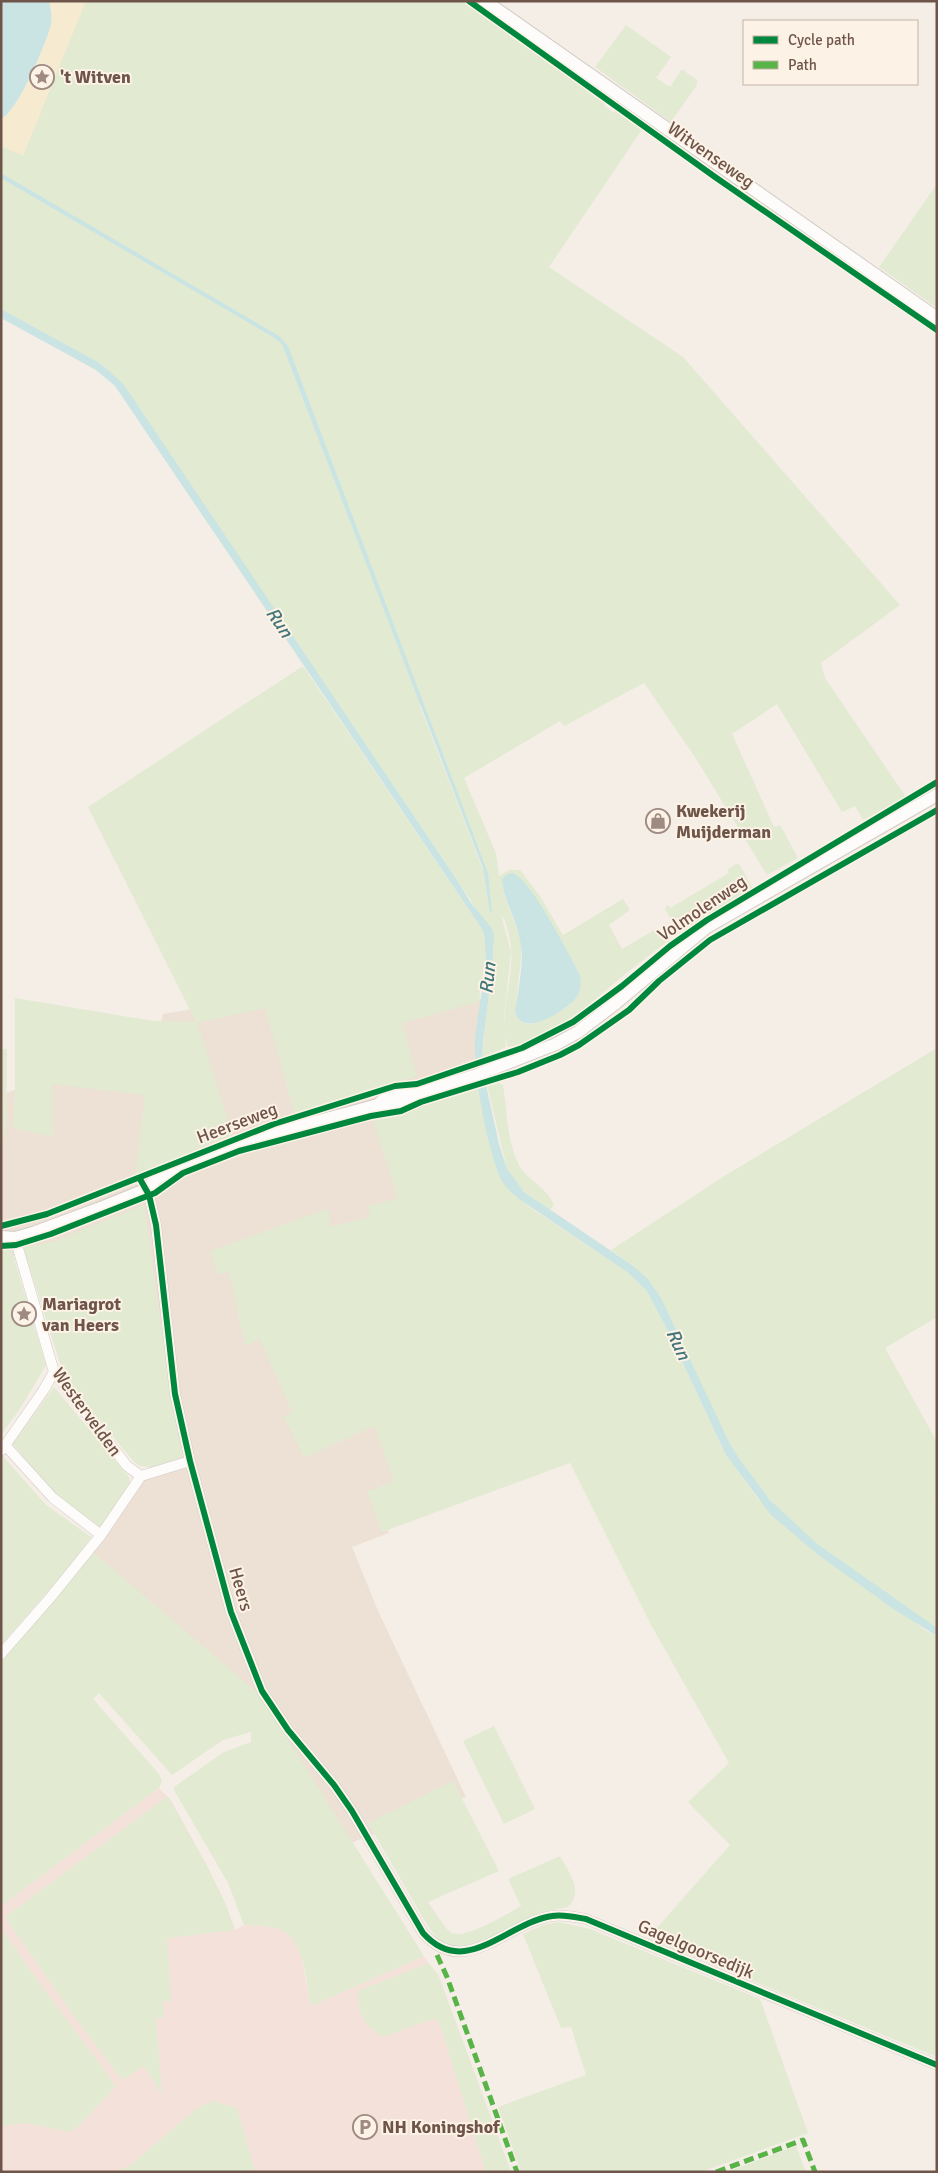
<svg xmlns="http://www.w3.org/2000/svg" width="938" height="2173" font-family="Signika,sans-serif">
  <style>
    .residential { fill: #ede0d4 }
    .commercial { fill: #f4e2da }
    .green { fill: #e2ead2; fill-rule: evenodd }
    .sand { fill: #f6ead0 }
    .water { fill: #c9e4e3 }
    .lines { fill: none; stroke-linecap: round; stroke-linejoin: round }
    .minor-casing { stroke: #d3cbc5; stroke-width: 11 }
    .tertiary-casing { stroke: #d3cbc5; stroke-width: 14 }
    .minor { stroke: #fdfcfb; stroke-width: 10 }
    .tertiary { stroke: #fdfcfb; stroke-width: 12 }
    .quiet { stroke: #59b447; stroke-width: 5; stroke-dasharray: 10 5; stroke-linecap: butt }
    .cycleway-casing { stroke: #fdf2e6; stroke-width: 9 }
    .cycleway { stroke: #00873e; stroke-width: 6 }
    .labels { text-anchor: middle; stroke-width: 4; stroke-linejoin: round; paint-order: stroke }
    .poi-label { font-size: 18px; font-weight: bold; fill: #6f544a; stroke: #fdf2e6; text-anchor: start }
    .street-label { font-size: 18px; fill: #6f544a; stroke: #fdf2e6 }
    .water-label { font-size: 19px; font-style: italic; fill: #43767b; stroke: #fdf2e6 }
  </style>
  <rect width="100%" height="100%" fill="#f4eee7"/>
  <path class="residential" d="M 271,996 L 400,1021 L 485,998 L 478,1058 L 484,1092 L 415,1204 L 376,1422 L 405,1490 L 379,1500 L 389,1533 L 352,1547 L 379,1613 L 466,1797 L 351,1843 L 93,1552 L 151,1465 L 34,1256 L 1,1256 L 1,1095 L 51,1076 L 145,1088 L 163,1014 Z"/>
  <path class="commercial" d="M 159,1788 L 171,1800 L 207,1866 L 226,1905 L 235,1930 L 244,1925 L 269,1926 L 281,1929 L 294,1939 L 300,1950 L 311,2006 L 424,1956 L 433,1970 L 438,1974 L 511,2172 L 1,2172 L 1,1906 Z"/>
  <path class="green" d="M 82,1 L 465,1 L 607,100 L 604,106 L 614,113 L 617,109 L 643,128 L 549,267 L 683,357 L 900,605 L 821,663 L 825,678 L 906,797 L 863,820 L 855,806 L 842,812 L 777,704 L 732,734 L 774,827 L 780,825 L 798,858 L 767,875 L 695,757 L 644,683 L 564,726 L 560,721 L 464,778 L 496,853 L 499,876 L 509,870 L 520,870 L 540,896 L 563,935 L 623,899 L 630,910 L 609,925 L 622,949 L 656,929 L 660,936 L 666,932 L 671,939 C 655,951 640,962 625,974 C 593,1001 551,1041 508,1047 C 496,1010 520,970 508,932 C 507,926 505,919 501,915 L 511,952 L 504,1017 L 506,1047 L 482,1058 L 494,944 L 470,899 L 123,385 L 106,368 L 98,362 L 1,309 L 1,178 L 6,180 L 8,177 L 1,173 L 1,146 L 18,153 ZM 422,705 L 488,873 L 486,877 L 423,714 L 420,707 ZM 503,892 L 567,1007 C 553,1015 521,1038 515,1011 L 521,959 L 521,941 Z
    M 626,25 L 671,57 L 656,78 L 670,87 L 681,70 L 683,70 L 697,80 L 697,85 L 671,122 L 595,67 Z
    M 937,184 L 937,308 L 879,267 Z
    M 303,666 L 482,929 L 486,948 L 479,1002 L 402,1023 L 417,1076 L 295,1115 L 265,1008 L 197,1023 L 233,1135 L 213,1142 L 135,1178 L 145,1095 L 52,1084 L 53,1137 L 13,1128 L 15,1091 L 15,998 L 153,1021 L 196,1022 L 88,807 Z
    M 736,864 L 740,865 L 753,889 L 681,935 L 665,909 L 666,907 L 668,905 L 670,908 L 729,873 L 728,869 Z
    M 937,1048 L 937,1317 L 885,1348 L 937,1442 L 937,1499 L 935,1501 L 937,1503 L 937,1628 C 861,1580 773,1523 729,1442 L 654,1287 L 632,1265 L 611,1250 L 726,1175 Z
    M 1,1049 L 7,1049 L 6,1125 L 1,1151 Z
    M 496,1081 L 503,1085 C 507,1110 507,1142 519,1165 C 528,1181 547,1187 554,1205 L 550,1210 L 518,1187 L 507,1169 L 487,1085 Z
    M 479,1087 L 496,1167 L 510,1191 L 531,1208 L 627,1272 L 646,1290 L 666,1327 L 726,1455 L 758,1499 L 925,1630 L 937,1636 L 937,2057 L 648,1938 L 730,1845 L 688,1802 L 729,1763 L 650,1623 L 570,1463 L 382,1532 L 367,1492 L 394,1481 L 374,1426 L 304,1458 L 284,1417 L 292,1412 L 260,1339 L 245,1346 L 229,1272 L 217,1274 L 210,1251 L 328,1209 L 330,1227 L 370,1217 L 368,1206 L 398,1198 L 373,1120 L 406,1113 Z
    M 144,1205 L 159,1311 L 183,1456 C 175,1463 152,1470 141,1466 C 136,1465 133,1460 129,1456 L 65,1379 L 23,1247 L 53,1242 Z
    M 1,1248 L 11,1248 L 46,1365 L 21,1407 L 1,1435 Z
    M 54,1387 L 129,1477 L 130,1488 L 100,1527 L 52,1492 L 13,1444 Z
    M 2,1455 L 46,1505 L 91,1537 L 70,1566 L 1,1645 Z
    M 93,1552 L 260,1695 L 424,1956 L 311,2006 C 306,1982 305,1938 279,1929 C 268,1925 256,1926 244,1925 L 228,1883 L 174,1790 L 174,1787 L 224,1752 L 251,1742 L 251,1732 L 223,1740 L 172,1775 L 99,1693 L 93,1699 L 159,1774 L 162,1781 L 159,1788 L 1,1906 L 1,1662 Z
    M 494,1726 L 535,1809 L 504,1824 L 463,1741 Z
    M 453,1781 L 499,1871 L 428,1902 C 433,1909 446,1930 452,1933 C 466,1940 508,1913 521,1906 L 508,1879 L 560,1856 C 569,1873 584,1890 568,1907 L 541,1912 L 491,1938 L 458,1949 L 438,1940 L 426,1923 L 368,1823 Z
    M 168,1796 L 207,1866 L 226,1905 L 235,1930 L 167,1938 L 171,2001 L 163,2001 L 164,2017 L 156,2019 L 162,2095 L 144,2066 L 122,2080 L 73,2015 L 5,1917 Z
    M 559,1922 L 590,1929 L 760,1999 L 808,2133 L 701,2172 L 521,2172 L 498,2107 L 586,2075 L 571,2027 L 561,2028 L 523,1934 L 543,1925 Z
    M 1,1928 L 41,1985 L 116,2086 L 77,2128 L 69,2132 L 27,2123 L 1,2126 Z
    M 429,1963 L 438,1974 L 511,2172 L 486,2172 L 439,2022 L 433,2019 L 383,2037 C 363,2025 358,2013 358,1991 Z
    M 213,2101 L 237,2108 L 255,2172 L 116,2172 L 131,2165 L 197,2108 Z
    M 796,2146 L 806,2172 L 727,2172 Z"/>
  <path class="sand" d="M 49,1 L 86,1 L 23,156 L 1,146 L 1,119 C 19,109 46,45 51,24 C 52,17 51,9 49,1 Z"/>
  <path class="water" d="M 1,1 L 49,1 C 51,9 52,17 51,24 C 46,44 18,111 1,119 Z
    M 1,173 L 279,336 L 288,346 L 488,873 L 492,913 L 490,912 L 483,868 L 282,344 L 273,337 L 1,178 Z
    M 1,309 L 98,362 L 106,368 L 124,385 L 459,883 L 471,903 L 491,927 L 494,935 L 492,969 L 483,1043 L 482,1067 L 499,1144 L 507,1169 L 524,1192 L 632,1265 L 648,1279 L 661,1298 L 729,1442 L 740,1460 L 770,1500 L 816,1543 L 937,1628 L 937,1636 L 892,1608 L 817,1554 L 771,1515 L 726,1455 L 666,1327 L 646,1290 L 627,1272 L 519,1199 C 512,1193 505,1187 501,1179 C 487,1150 473,1071 475,1040 C 477,1010 492,955 482,929 L 115,386 L 96,370 L 1,318 Z
    M 512,873 C 530,877 570,956 580,975 C 581,983 581,991 576,998 C 565,1011 521,1040 515,1011 C 518,989 525,962 520,940 C 516,919 504,901 502,880 L 506,875 Z"/>
  <g class="lines">
    <defs>
      <path id="minor" d="M 145,1190 L 149,1195 L 156,1225 L 175,1394 L 190,1461 L 231,1612 L 262,1691 L 288,1730 L 334,1785 L 352,1811 L 423,1933 C 465,1980 506,1923 552,1916 C 563,1914 575,1917 586,1919 L 937,2065
        M 15,1238 L 54,1372 L 127,1466 L 141,1476
        M 5,1445 L 53,1498 L 101,1535
        M 2,1450 L 43,1391 L 54,1372
        M 1,1654 L 50,1598 L 101,1535 L 141,1476 L 190,1461"/>
      <path id="tertiary" d="M 485,1 L 937,318
        M 378,1105 C 389,1093 400,1092 415,1094
        M 1,1237 L 15,1238 L 33,1233 L 98,1209 L 145,1190 L 157,1178 L 238,1143 L 378,1105 L 401,1103 L 415,1094 L 474,1076 L 556,1044 L 578,1032 L 616,1003 L 707,927 L 937,795"/>
    </defs>
    <use href="#minor" class="minor-casing"/>
    <use href="#tertiary" class="tertiary-casing"/>
    <use href="#minor" class="minor"/>
    <use href="#tertiary" class="tertiary"/>
    <path class="quiet" d="M 437,1955 L 447,1977 L 517,2172
      M 716,2172 L 803,2140 L 815,2172"/>
    <defs>
      <path id="cycleway" d="M 469,1 L 715,177 L 937,330
        M 140,1179 L 149,1195 L 156,1225 L 175,1394 L 190,1461 L 231,1612 L 262,1691 L 288,1730 L 334,1785 L 352,1811 L 423,1933 C 465,1980 506,1923 552,1916 C 563,1914 575,1917 586,1919 L 937,2065
        M 1,1226 L 47,1214 L 274,1124 L 395,1086 L 417,1084 L 522,1048 L 573,1022 L 622,986 L 670,946 L 707,920 L 937,782
        M 1,1246 L 16,1245 L 51,1234 L 155,1193 L 183,1173 L 239,1151 L 371,1116 L 401,1111 L 421,1102 L 518,1072 L 560,1055 L 579,1045 L 629,1010 L 659,981 L 710,940 L 937,810"/>
    </defs>
    <use href="#cycleway" class="cycleway-casing"/>
    <use href="#cycleway" class="cycleway"/>
  </g>
  <defs>
    <symbol id="sight-ring" viewBox="-11 -11 22 22"><circle r="9.5" fill="#fdf2e6" stroke="#9e8a81" stroke-width="1.5"/><path d="M0-6L1.8-2.2L6-1.7L2.9 1.2L3.7 5.4L0 3.3L-3.7 5.4L-2.9 1.2L-6-1.7L-1.8-2.2Z" fill="#9e8a81"/></symbol>
    <symbol id="shop-ring" viewBox="-11 -11 22 22"><circle r="9.5" fill="#fdf2e6" stroke="#9e8a81" stroke-width="1.5"/><path d="M-5-2.5h2.3a2.7 3.5 0 0 1 5.4 0H5L5.5 6h-11ZM-1.5-2.5h3a1.5 2.3 0 0 0-3 0Z" fill="#9e8a81"/></symbol>
    <symbol id="parking-ring" viewBox="-11 -11 22 22"><circle r="9.5" fill="#fdf2e6" stroke="#9e8a81" stroke-width="1.5"/><path d="M-3.5-5.5H1a3.5 3.5 0 0 1 0 7H-1V5.5H-3.5ZM-1-3.4V-.6H.8a1.4 1.4 0 0 0 0-2.8Z" fill="#9e8a81"/></symbol>
  </defs>
  <g fill-rule="evenodd">
    <use href="#sight-ring" x="28" y="63" width="28" height="28"/>
    <use href="#shop-ring" x="644" y="807" width="28" height="28"/>
    <use href="#sight-ring" x="10" y="1300" width="28" height="28"/>
    <use href="#parking-ring" x="351" y="2113" width="28" height="28"/>
  </g>
  <g class="labels">
    <g class="poi-label">
      <text x="60" y="83">'t Witven</text>
      <text x="676" y="817">Kwekerij<tspan x="676" dy="21">Muijderman</tspan></text>
      <text x="42" y="1310">Mariagrot<tspan x="42" dy="21">van Heers</tspan></text>
      <text x="382" y="2133">NH Koningshof</text>
    </g>
    <g class="street-label">
      <text transform="translate(711 155) rotate(35)" y="6">Witvenseweg</text>
      <text transform="translate(702 908) rotate(-34)" y="6">Volmolenweg</text>
      <text transform="translate(237 1123) rotate(-21)" y="6">Heerseweg</text>
      <text transform="translate(87 1412) rotate(54)" y="6">Westervelden</text>
      <text transform="translate(241 1589) rotate(74)" y="6">Heers</text>
      <text transform="translate(696 1949) rotate(23)" y="6">Gagelgoorsedijk</text>
    </g>
    <g class="water-label">
      <text transform="translate(280 622) rotate(56)" y="7">Run</text>
      <text transform="translate(487 978) rotate(-84)" y="7">Run</text>
      <text transform="translate(679 1344) rotate(65)" y="7">Run</text>
    </g>
  </g>
  <rect width="938" height="2173" fill="none" stroke="#6f544a" stroke-width="5"/>
  <rect x="743" y="20" width="175" height="65" fill="#fdf2e6" stroke="#c4b3a8"/>
  <rect x="753" y="36" width="25" height="8" fill="#00873e" stroke="#c4b3a8"/>
  <text x="788" y="45" font-size="15" fill="#6f544a">Cycle path</text>
  <rect x="753" y="61" width="25" height="8" fill="#59b447" stroke="#c4b3a8"/>
  <text x="788" y="70" font-size="15" fill="#6f544a">Path</text>
</svg>
